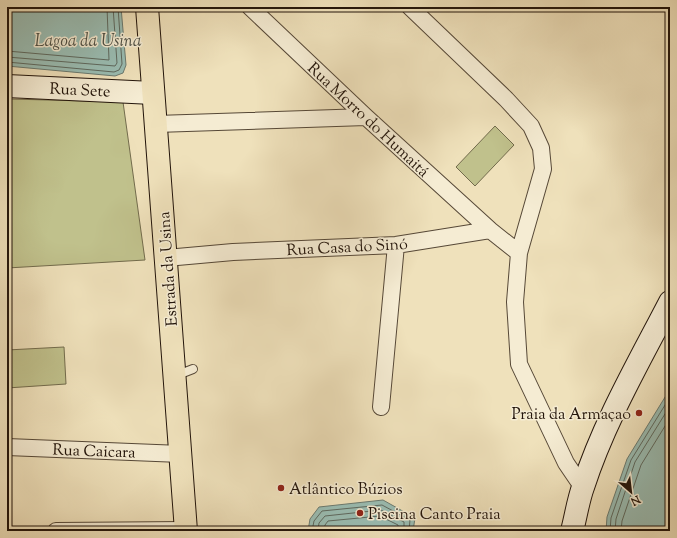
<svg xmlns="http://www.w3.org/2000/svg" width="677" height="538" font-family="'Sorts Mill Goudy',serif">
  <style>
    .green { fill: #c0c18c; stroke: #726b4c }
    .water { fill: #9abdb3; stroke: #6a7a70 }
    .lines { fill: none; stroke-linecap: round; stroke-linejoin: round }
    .shore { stroke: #5e695f; stroke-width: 1 }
    .lane-casing { stroke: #564837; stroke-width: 10 }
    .street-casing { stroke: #564837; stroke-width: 18 }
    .secondary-casing { stroke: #23150b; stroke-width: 24 }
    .primary-casing { stroke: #23150b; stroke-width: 24 }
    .lane { stroke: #f5ecd3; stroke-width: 8 }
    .street { stroke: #f5ecd3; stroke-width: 16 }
    .secondary { stroke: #f5ecd3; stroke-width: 22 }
    .primary { stroke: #efe1bb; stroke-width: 22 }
    .poi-dot { fill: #8f2418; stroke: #f5ecd3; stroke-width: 1.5 }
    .labels { text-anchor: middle; stroke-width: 3; stroke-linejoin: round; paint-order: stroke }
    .street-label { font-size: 16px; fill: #23150b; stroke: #f5ecd3 }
    .poi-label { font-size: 16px; fill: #23150b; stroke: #f5ecd3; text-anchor: start }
    .water-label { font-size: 17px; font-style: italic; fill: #4d5046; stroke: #f5ecd3 }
  </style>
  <rect width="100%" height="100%" fill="#efe1bb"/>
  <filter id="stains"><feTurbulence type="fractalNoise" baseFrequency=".005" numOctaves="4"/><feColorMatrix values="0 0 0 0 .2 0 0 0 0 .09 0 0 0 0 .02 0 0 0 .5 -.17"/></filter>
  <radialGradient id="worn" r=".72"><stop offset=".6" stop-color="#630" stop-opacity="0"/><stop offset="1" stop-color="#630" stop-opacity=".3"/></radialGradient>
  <path class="green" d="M 10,99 L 123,102 L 145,260 L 7,268 L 7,102 Z
    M 495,126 L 514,145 L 475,186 L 456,167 Z
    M 64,347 L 66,384 L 7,388 L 7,350 Z"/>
  <path class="water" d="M 7,7 L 121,7 L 126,65 L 123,73 L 115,76 L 7,66 Z
    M 670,389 L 670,531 L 606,531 L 607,517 L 627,459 Z
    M 383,500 L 415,518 L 413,531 L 308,531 L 310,519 L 319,507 Z"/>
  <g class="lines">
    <path class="shore" d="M 7,51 L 109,60 L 107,7
      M 7,57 L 115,66 L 117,63 L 113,7
      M 7,62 L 114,72 L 119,70 L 122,64 L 118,7
      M 312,531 L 314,521 L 322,511 L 382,505 L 410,520 L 409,531
      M 318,531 L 319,523 L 325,516 L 381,510 L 404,522 L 404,531
      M 324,531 L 325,525 L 328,521 L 380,516 L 398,525 L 398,531
      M 610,531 L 611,518 L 631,460 L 670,397
      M 615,531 L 616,519 L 635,462 L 670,406
      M 621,531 L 622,521 L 641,465 L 670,418"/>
    <defs>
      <path id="lane" d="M 175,376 L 193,369"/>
      <path id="street" d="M 250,7 L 366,117 L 490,230
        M 410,7 L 506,99 L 531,126 L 541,148 L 543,169 L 519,253 L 515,302 L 519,364 L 566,463 L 583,488
        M 156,124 L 366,117
        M 166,258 L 233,252 L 396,245 L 490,230 L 519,253
        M 381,407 L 396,245
        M 7,447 L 181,454
        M 56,531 L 186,530"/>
      <path id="secondary" d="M 7,86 L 153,93
        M 572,531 C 576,516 578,501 583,487 C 604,422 639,362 670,302"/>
      <path id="primary" d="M 147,7 L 186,531"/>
    </defs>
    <use href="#lane" class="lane-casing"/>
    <use href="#street" class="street-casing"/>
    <use href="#secondary" class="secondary-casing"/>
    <use href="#primary" class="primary-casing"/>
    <use href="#lane" class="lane"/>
    <use href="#street" class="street"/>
    <use href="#secondary" class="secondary"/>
    <use href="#primary" class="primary"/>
  </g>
  <g class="poi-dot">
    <circle cx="639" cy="413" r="4"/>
    <circle cx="281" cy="488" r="4"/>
    <circle cx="360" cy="513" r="4"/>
  </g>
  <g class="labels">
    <g class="street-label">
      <text transform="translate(80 89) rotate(3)" y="6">Rua Sete</text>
      <text transform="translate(369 119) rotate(43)" y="6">Rua Morro do Humaitá</text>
      <text transform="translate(347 246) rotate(-3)" y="6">Rua Casa do Sinó</text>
      <text transform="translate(167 269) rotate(-94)" y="6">Estrada da Usina</text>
      <text transform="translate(94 450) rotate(2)" y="6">Rua Caicara</text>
    </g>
    <g class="poi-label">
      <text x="631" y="419" text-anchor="end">Praia da Armaçao</text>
      <text x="289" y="494">Atlântico Búzios</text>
      <text x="368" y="519">Piscina Canto Praia</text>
    </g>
    <g class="water-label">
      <text x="88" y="46">Lagoa da Usina</text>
    </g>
  </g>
  <rect width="677" height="538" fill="none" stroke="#efe1bb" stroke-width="24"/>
  <rect x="8" y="8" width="661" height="522" fill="none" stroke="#23150b" stroke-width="2"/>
  <rect x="12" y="12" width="653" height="514" fill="none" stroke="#23150b"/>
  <g transform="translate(631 492) rotate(152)" stroke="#f5ecd3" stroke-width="3" paint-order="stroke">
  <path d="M0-3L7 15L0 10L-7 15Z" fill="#23150b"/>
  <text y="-6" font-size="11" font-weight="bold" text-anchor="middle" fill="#23150b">N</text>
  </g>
  <rect width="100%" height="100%" filter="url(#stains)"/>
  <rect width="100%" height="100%" fill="url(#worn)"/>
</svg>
